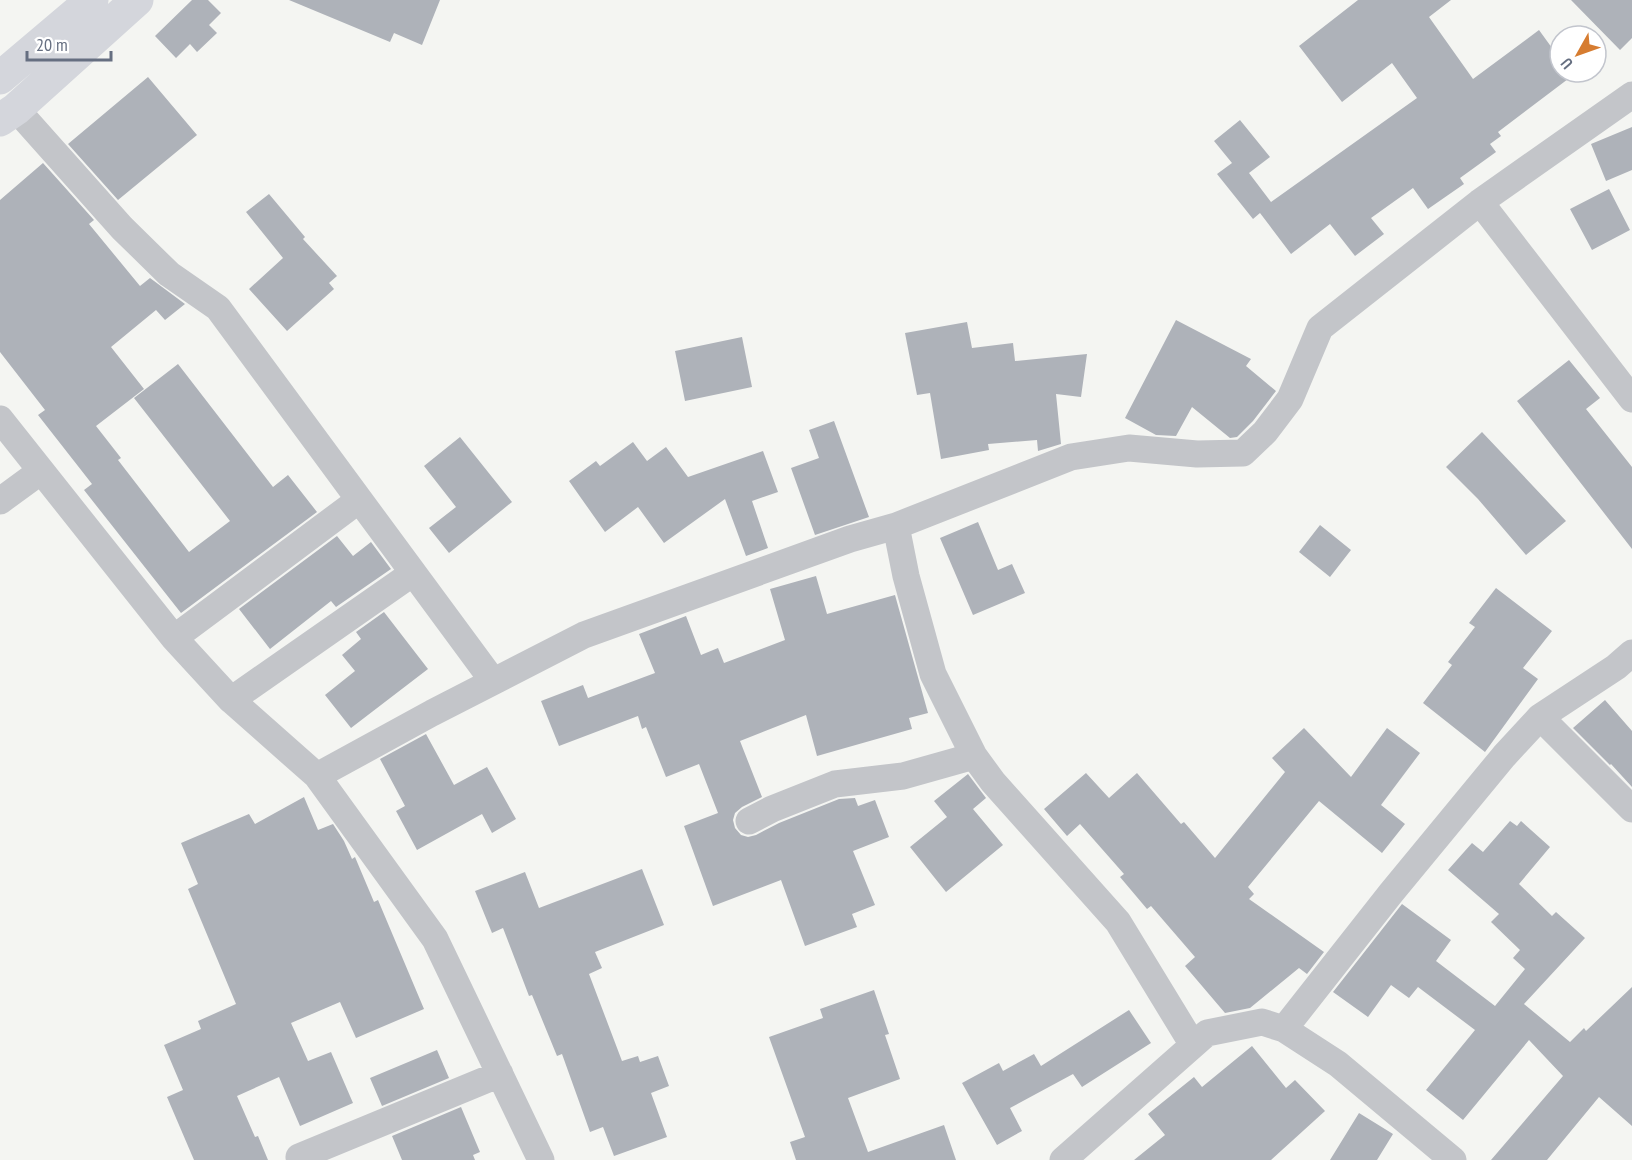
<svg xmlns="http://www.w3.org/2000/svg" width="1632" height="1160" font-family="'PT Sans Narrow',sans-serif">
  <style>
    .building { fill: #aeb2b9 }
    .lines { fill: none; stroke-linecap: round; stroke-linejoin: round }
    .minor { stroke: #c3c5c9; stroke-width: 27 }
    .highway { stroke: #d4d6dc; stroke-width: 33 }
  </style>
  <rect width="100%" height="100%" fill="#f4f5f2"/>
  <path class="building" d="M 192,0 L 208,0 L 221,13 L 209,25 L 217,33 L 197,52 L 190,44 L 176,58 L 155,36 Z
    M 289,0 L 440,0 L 422,45 L 394,33 L 390,42 Z
    M 1358,0 L 1451,0 L 1429,17 L 1473,79 L 1539,30 L 1560,59 L 1560,72 L 1570,72 L 1572,76 L 1498,132 L 1501,136 L 1490,144 L 1496,152 L 1460,178 L 1464,184 L 1428,209 L 1413,188 L 1371,218 L 1384,234 L 1355,256 L 1330,224 L 1291,254 L 1260,213 L 1253,219 L 1217,174 L 1232,163 L 1214,141 L 1240,120 L 1270,157 L 1249,173 L 1271,202 L 1417,98 L 1392,63 L 1342,102 L 1299,46 Z
    M 1571,0 L 1632,0 L 1632,38 L 1620,50 Z
    M 148,77 L 197,135 L 118,200 L 68,144 Z
    M 1632,127 L 1632,170 L 1606,181 L 1591,144 Z
    M 43,163 L 94,220 L 89,224 L 140,286 L 150,278 L 185,304 L 165,320 L 156,310 L 111,347 L 144,389 L 96,426 L 121,458 L 118,460 L 189,552 L 230,521 L 134,398 L 178,364 L 273,487 L 288,475 L 317,512 L 181,613 L 84,490 L 92,484 L 38,415 L 45,410 L 0,352 L 0,200 Z
    M 1609,189 L 1630,230 L 1592,250 L 1570,209 Z
    M 269,194 L 305,237 L 303,239 L 337,276 L 329,283 L 334,289 L 287,331 L 249,289 L 283,258 L 246,212 Z
    M 1176,320 L 1251,359 L 1246,366 L 1276,391 L 1253,421 L 1237,437 L 1230,438 L 1192,407 L 1176,436 L 1156,435 L 1125,418 Z
    M 967,322 L 972,348 L 1013,343 L 1015,361 L 1087,354 L 1081,397 L 1056,394 L 1061,444 L 1038,451 L 1037,440 L 988,444 L 989,450 L 941,459 L 930,393 L 917,395 L 905,333 Z
    M 742,337 L 752,387 L 685,401 L 675,351 Z
    M 1569,360 L 1600,398 L 1586,409 L 1632,467 L 1632,549 L 1517,401 Z
    M 834,421 L 869,517 L 815,535 L 791,468 L 819,458 L 809,430 Z
    M 1482,432 L 1566,521 L 1526,555 L 1478,499 L 1446,467 Z
    M 460,437 L 512,502 L 449,553 L 429,528 L 456,507 L 424,466 Z
    M 633,442 L 647,461 L 666,447 L 688,477 L 763,451 L 778,492 L 752,501 L 768,548 L 746,556 L 725,499 L 664,543 L 638,507 L 605,532 L 569,481 L 596,461 L 600,466 Z
    M 978,522 L 998,570 L 1012,564 L 1025,593 L 973,615 L 940,538 Z
    M 1320,525 L 1351,550 L 1330,577 L 1299,552 Z
    M 337,536 L 353,556 L 371,542 L 391,569 L 336,607 L 331,601 L 270,649 L 239,609 Z
    M 816,576 L 827,614 L 895,595 L 928,713 L 909,718 L 912,729 L 817,756 L 806,715 L 740,741 L 762,797 L 742,807 L 735,813 L 733,820 L 735,828 L 741,835 L 748,837 L 756,835 L 779,823 L 839,799 L 855,798 L 858,806 L 875,800 L 889,837 L 853,851 L 875,905 L 852,914 L 857,927 L 805,946 L 781,880 L 713,906 L 684,826 L 718,813 L 699,764 L 666,777 L 646,727 L 642,729 L 638,716 L 559,746 L 541,701 L 583,685 L 588,698 L 655,673 L 639,634 L 686,616 L 701,655 L 718,648 L 724,663 L 785,640 L 770,589 Z
    M 1496,588 L 1552,631 L 1523,668 L 1538,679 L 1485,752 L 1423,703 L 1452,665 L 1448,662 L 1475,627 L 1469,623 Z
    M 384,612 L 428,669 L 351,728 L 325,695 L 355,671 L 342,655 L 361,639 L 356,632 Z
    M 1605,700 L 1632,731 L 1632,787 L 1611,764 L 1610,765 L 1573,728 Z
    M 1304,728 L 1351,777 L 1387,728 L 1420,753 L 1381,805 L 1405,824 L 1382,853 L 1319,801 L 1248,887 L 1254,894 L 1249,899 L 1324,952 L 1307,974 L 1299,968 L 1250,1008 L 1225,1013 L 1185,966 L 1195,957 L 1151,906 L 1147,909 L 1120,877 L 1124,874 L 1080,824 L 1067,836 L 1044,809 L 1086,773 L 1109,798 L 1137,773 L 1181,824 L 1184,822 L 1215,858 L 1285,772 L 1272,758 Z
    M 426,734 L 454,785 L 487,767 L 516,819 L 492,833 L 482,814 L 417,850 L 396,811 L 405,806 L 380,759 Z
    M 968,774 L 986,798 L 973,809 L 1003,845 L 946,892 L 910,847 L 947,817 L 934,801 Z
    M 304,797 L 318,830 L 333,824 L 344,841 L 352,859 L 355,857 L 374,902 L 378,900 L 424,1009 L 356,1038 L 340,1002 L 291,1023 L 308,1061 L 331,1052 L 353,1103 L 300,1126 L 279,1077 L 237,1096 L 255,1137 L 258,1136 L 268,1160 L 194,1160 L 167,1097 L 183,1090 L 164,1045 L 201,1029 L 198,1021 L 236,1004 L 188,889 L 198,884 L 181,843 L 249,814 L 255,824 Z
    M 1510,821 L 1517,826 L 1521,821 L 1550,847 L 1519,884 L 1552,916 L 1556,912 L 1585,938 L 1524,1004 L 1570,1042 L 1584,1028 L 1586,1031 L 1632,987 L 1632,1126 L 1599,1097 L 1547,1160 L 1491,1160 L 1563,1076 L 1529,1040 L 1463,1120 L 1426,1090 L 1475,1030 L 1418,987 L 1409,998 L 1391,985 L 1368,1017 L 1333,992 L 1402,904 L 1451,940 L 1436,961 L 1495,1006 L 1525,969 L 1513,958 L 1520,950 L 1491,922 L 1499,914 L 1448,870 L 1472,843 L 1483,852 Z
    M 642,869 L 664,925 L 595,952 L 602,968 L 589,974 L 622,1061 L 638,1056 L 640,1062 L 658,1056 L 669,1086 L 651,1093 L 667,1137 L 614,1156 L 603,1127 L 590,1132 L 562,1054 L 557,1056 L 532,995 L 529,996 L 503,928 L 492,933 L 475,891 L 525,872 L 539,908 Z
    M 874,990 L 889,1034 L 885,1035 L 900,1079 L 848,1098 L 868,1152 L 944,1125 L 956,1160 L 796,1160 L 790,1142 L 805,1137 L 769,1037 L 823,1018 L 820,1009 Z
    M 1129,1010 L 1151,1043 L 1082,1087 L 1073,1074 L 1010,1108 L 1022,1131 L 997,1145 L 962,1083 L 999,1063 L 1003,1071 L 1034,1054 L 1041,1066 Z
    M 1252,1046 L 1286,1088 L 1295,1080 L 1325,1111 L 1271,1160 L 1134,1160 L 1165,1135 L 1148,1114 L 1194,1077 L 1202,1087 Z
    M 437,1050 L 449,1078 L 382,1106 L 370,1078 Z
    M 461,1107 L 480,1152 L 473,1155 L 475,1160 L 402,1160 L 392,1136 Z
    M 1359,1113 L 1393,1134 L 1377,1160 L 1330,1160 Z"/>
  <g class="lines">
    <path class="minor" d="M 16,109 L 122,228 L 169,274 L 218,308 L 493,681
      M 1480,202 L 1632,399
      M 0,419 L 174,638 L 231,700 L 317,776 L 435,939 L 541,1160
      M 0,501 L 41,471
      M 896,526 L 906,576 L 933,674 L 974,756 L 993,782 L 1118,922 L 1193,1045
      M 174,638 L 359,500
      M 231,700 L 413,573
      M 1540,717 L 1632,809
      M 317,776 L 432,713 L 584,635 L 850,539 L 896,526 L 1071,457 L 1129,448 L 1197,454 L 1243,453 L 1265,432 L 1290,399 L 1320,328 L 1480,202 L 1632,95
      M 749,821 L 772,809 L 835,784 L 903,776 L 974,756
      M 1284,1029 L 1391,893 L 1504,756 L 1540,717 L 1616,667 L 1632,653
      M 299,1157 L 500,1074
      M 1063,1160 L 1207,1033 L 1262,1022 L 1284,1029 L 1338,1064 L 1453,1160"/>
    <path class="highway" d="M 0,78 L 92,0
      M 0,120 L 16,109 L 137,0"/>
  </g>
  <g transform="translate(1578 54) rotate(230)"><circle r="28" fill="#ffffff" stroke="#c2c5cd" stroke-width="1.5"/>
  <path d="M0-4.5L10 22L0 15L-10 22Z" fill="#d67c30"/>
  <text y="-9" font-size="16" font-weight="bold" text-anchor="middle" fill="#666f81">U</text>
  </g>
  <path d="M27 51v9h84v-9" fill="none" stroke="#666f81" stroke-width="3"/>
  <text x="36" y="51" font-size="18" fill="#666f81" stroke="#ffffff" stroke-width="4.5" paint-order="stroke">20 m</text>
</svg>
